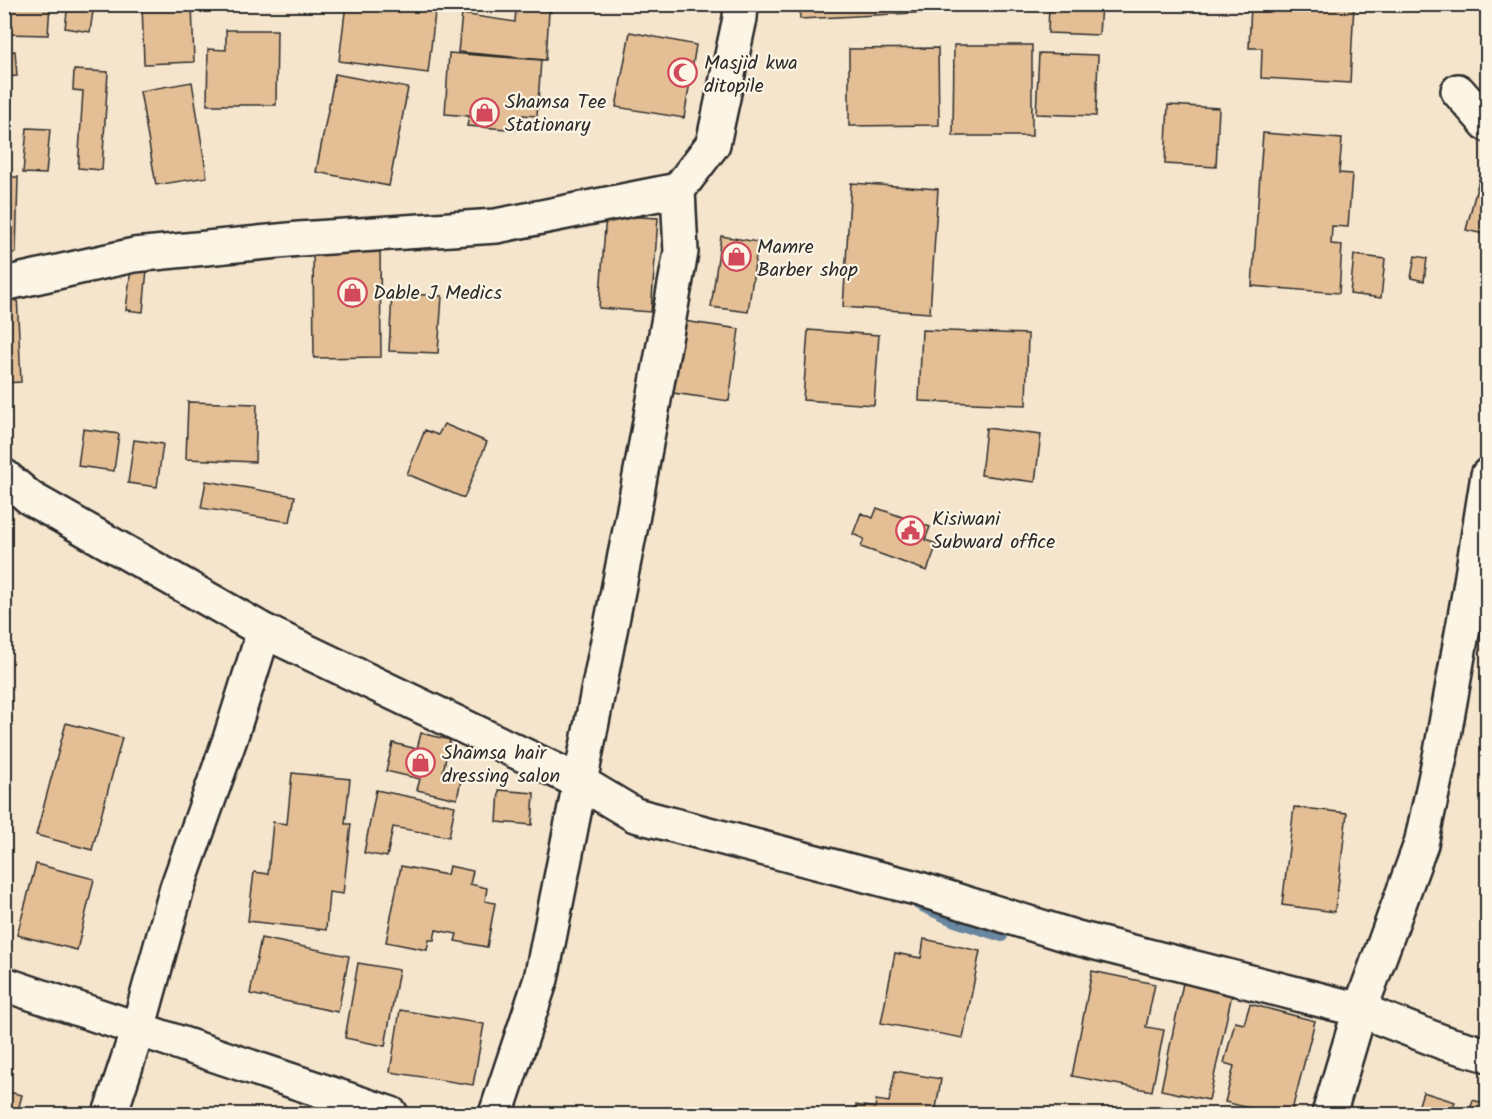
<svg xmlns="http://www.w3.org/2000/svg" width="1492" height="1119" font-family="Kalam,sans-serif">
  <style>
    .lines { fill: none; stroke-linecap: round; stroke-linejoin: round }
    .stream { stroke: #67869f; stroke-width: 12 }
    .building { fill: #e4bf95; stroke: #2b2b2b; stroke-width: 1.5 }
    .minor-casing { stroke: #2b2b2b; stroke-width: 38 }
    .minor { stroke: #fcf5e5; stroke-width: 33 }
    .labels { text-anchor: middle; stroke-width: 4.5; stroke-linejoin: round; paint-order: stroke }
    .poi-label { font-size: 20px; fill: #2b2b2b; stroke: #fcf5e5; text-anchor: start }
  </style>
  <rect width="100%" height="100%" fill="#f5e5cd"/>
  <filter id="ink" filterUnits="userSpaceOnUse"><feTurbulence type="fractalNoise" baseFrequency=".0167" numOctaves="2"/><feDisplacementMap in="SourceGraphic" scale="12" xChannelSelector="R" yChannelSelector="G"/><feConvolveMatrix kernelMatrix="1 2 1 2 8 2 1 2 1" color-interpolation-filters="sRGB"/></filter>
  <g filter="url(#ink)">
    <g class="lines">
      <path class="stream" d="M 918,904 L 955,921 L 1002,936"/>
    </g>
    <path class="building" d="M 4,4 L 50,4 L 48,35 L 4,34 Z
      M 68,4 L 94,4 L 90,32 L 65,28 Z
      M 142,4 L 192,4 L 194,62 L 144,64 Z
      M 346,4 L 436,4 L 428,73 L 339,61 Z
      M 522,4 L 552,4 L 551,12 L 549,11 L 546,60 L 458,52 L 462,14 L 515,22 L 516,7 L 522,7 Z
      M 800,4 L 932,4 L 932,12 L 800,19 Z
      M 1049,4 L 1101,4 L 1099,35 L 1048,33 Z
      M 1251,4 L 1354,4 L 1350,83 L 1261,78 L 1262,48 L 1249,48 Z
      M 226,30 L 277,30 L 276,105 L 207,105 L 208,49 L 226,50 Z
      M 630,32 L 696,45 L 684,118 L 616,107 Z
      M 954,45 L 1032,45 L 1032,136 L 953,136 Z
      M 938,48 L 939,125 L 849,126 L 849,49 Z
      M 15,51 L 17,76 L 4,77 L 4,52 Z
      M 449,53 L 541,60 L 537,116 L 522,115 L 521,130 L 467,126 L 469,116 L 445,114 Z
      M 1039,53 L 1098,55 L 1096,116 L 1036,114 Z
      M 74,70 L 108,72 L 102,170 L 78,168 L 83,91 L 73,90 Z
      M 335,74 L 408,88 L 389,186 L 316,172 Z
      M 192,82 L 207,177 L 156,185 L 140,91 Z
      M 1168,105 L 1219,108 L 1216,167 L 1165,164 Z
      M 27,128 L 50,129 L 46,174 L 23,173 Z
      M 1263,133 L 1342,139 L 1339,173 L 1352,174 L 1348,227 L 1332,226 L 1331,244 L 1342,245 L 1339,293 L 1252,286 Z
      M 1480,176 L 1488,178 L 1488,235 L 1466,230 Z
      M 4,177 L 18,177 L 16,253 L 4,253 Z
      M 851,183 L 938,189 L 930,313 L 843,307 Z
      M 606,215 L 658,218 L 651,312 L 599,308 Z
      M 721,236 L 758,242 L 748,312 L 711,307 Z
      M 313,248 L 380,248 L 381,357 L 314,358 Z
      M 1354,255 L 1385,259 L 1381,298 L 1350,294 Z
      M 1415,256 L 1427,258 L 1424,281 L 1411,278 Z
      M 131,268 L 147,269 L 143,312 L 126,310 Z
      M 392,293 L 442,296 L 438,353 L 389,351 Z
      M 17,294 L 21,382 L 4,383 L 4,295 Z
      M 683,321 L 739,329 L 729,401 L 673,393 Z
      M 808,330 L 879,335 L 874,405 L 803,400 Z
      M 922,330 L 1028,334 L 1026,405 L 919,401 Z
      M 188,402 L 257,404 L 255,462 L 186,459 Z
      M 444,424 L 487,442 L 464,498 L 407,474 L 425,430 L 438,435 Z
      M 986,428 L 1041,435 L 1035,482 L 981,475 Z
      M 83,429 L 119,434 L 114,471 L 78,466 Z
      M 134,440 L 163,444 L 157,487 L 128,483 Z
      M 206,481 L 295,496 L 290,522 L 201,508 Z
      M 877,508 L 930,527 L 925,540 L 937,544 L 927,571 L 861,547 L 864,539 L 853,534 L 861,513 L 873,518 Z
      M 66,723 L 122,738 L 92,850 L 36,835 Z
      M 421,733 L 450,740 L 443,771 L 462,775 L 457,799 L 417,790 L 420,779 L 386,771 L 393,743 L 417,749 Z
      M 292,773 L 350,779 L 345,824 L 351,824 L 343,894 L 329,892 L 326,930 L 248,921 L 254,872 L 268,874 L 273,822 L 287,824 Z
      M 376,790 L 455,806 L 449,837 L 393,827 L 387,857 L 364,853 Z
      M 499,790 L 534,793 L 532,825 L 497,822 Z
      M 1294,807 L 1347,813 L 1335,912 L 1282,905 Z
      M 36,864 L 94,879 L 77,950 L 17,935 Z
      M 401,866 L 447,875 L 449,866 L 473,871 L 470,884 L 487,888 L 485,901 L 495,903 L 487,947 L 455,941 L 457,934 L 436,930 L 434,940 L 429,940 L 427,950 L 386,942 Z
      M 261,938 L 349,956 L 338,1012 L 250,994 Z
      M 924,939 L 980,951 L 963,1038 L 881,1023 L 895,953 L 921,958 Z
      M 358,963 L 399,970 L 385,1046 L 345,1038 Z
      M 1092,971 L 1155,984 L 1146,1027 L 1164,1030 L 1152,1091 L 1072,1076 Z
      M 1183,983 L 1232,994 L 1209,1100 L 1161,1090 Z
      M 1250,1004 L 1315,1021 L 1291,1114 L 1273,1114 L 1225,1102 L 1234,1066 L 1224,1063 L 1235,1022 L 1244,1024 Z
      M 400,1010 L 484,1024 L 473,1085 L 390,1072 Z
      M 895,1071 L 941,1079 L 935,1114 L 854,1114 L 856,1105 L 875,1108 L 876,1100 L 889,1102 Z
      M 4,1091 L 22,1095 L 17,1114 L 4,1114 Z
      M 1423,1092 L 1455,1102 L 1451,1114 L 1416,1114 Z
      M 1473,1100 L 1488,1105 L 1488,1114 L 1469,1114 Z"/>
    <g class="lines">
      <defs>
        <path id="minor" d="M 1458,91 L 1488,125
          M 4,284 L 134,255 L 299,239 L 496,226 L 678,190 L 713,144 L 740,18 L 741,4
          M 4,476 L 30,498 L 264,631 L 580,782 L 635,815 L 916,888 L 1077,938 L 1360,1010 L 1445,1043 L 1488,1055
          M 4,984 L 391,1114
          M 110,1114 L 138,1029 L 177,888 L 230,739 L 264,631
          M 496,1114 L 541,979 L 632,520 L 681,252 L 678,190
          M 1329,1114 L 1360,1010 L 1421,844 L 1441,752 L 1470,588 L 1488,475"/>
      </defs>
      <use href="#minor" class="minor-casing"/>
      <use href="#minor" class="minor"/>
    </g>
  </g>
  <defs>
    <symbol id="mosque-ring" viewBox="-11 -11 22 22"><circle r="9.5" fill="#fcf5e5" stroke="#d1495b" stroke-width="1.5"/><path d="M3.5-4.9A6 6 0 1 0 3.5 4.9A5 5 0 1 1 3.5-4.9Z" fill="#d1495b"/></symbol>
    <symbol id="shop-ring" viewBox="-11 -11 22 22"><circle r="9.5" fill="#fcf5e5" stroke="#d1495b" stroke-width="1.5"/><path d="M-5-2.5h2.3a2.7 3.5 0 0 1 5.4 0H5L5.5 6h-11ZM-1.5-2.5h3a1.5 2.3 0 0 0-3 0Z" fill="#d1495b"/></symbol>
    <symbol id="civic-ring" viewBox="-11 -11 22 22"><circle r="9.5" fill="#fcf5e5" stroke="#d1495b" stroke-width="1.5"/><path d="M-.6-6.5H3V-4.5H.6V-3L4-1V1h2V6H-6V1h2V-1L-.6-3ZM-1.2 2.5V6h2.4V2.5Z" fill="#d1495b"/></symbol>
  </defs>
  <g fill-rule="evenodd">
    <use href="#mosque-ring" x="666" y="56" width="33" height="33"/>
    <use href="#shop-ring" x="468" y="96" width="33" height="33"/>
    <use href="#shop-ring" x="720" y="240" width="33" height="33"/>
    <use href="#shop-ring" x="336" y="276" width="33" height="33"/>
    <use href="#civic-ring" x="894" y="514" width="33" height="33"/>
    <use href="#shop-ring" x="404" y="746" width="33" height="33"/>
  </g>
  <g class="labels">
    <g class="poi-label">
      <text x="704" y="69">Masjid kwa<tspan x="704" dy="23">ditopile</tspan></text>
      <text x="505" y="108">Shamsa Tee<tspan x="505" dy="23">Stationary</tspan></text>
      <text x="757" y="253">Mamre<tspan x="757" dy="23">Barber shop</tspan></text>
      <text x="373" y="299">Dable J Medics</text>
      <text x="932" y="525">Kisiwani<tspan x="932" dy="23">Subward office</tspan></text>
      <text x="442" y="759">Shamsa hair<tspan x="442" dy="23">dressing salon</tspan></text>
    </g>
  </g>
  <rect width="1492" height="1119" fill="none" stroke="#fcf5e5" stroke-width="24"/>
  <rect x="12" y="12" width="1468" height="1095" fill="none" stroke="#2b2b2b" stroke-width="2" filter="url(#ink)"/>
</svg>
